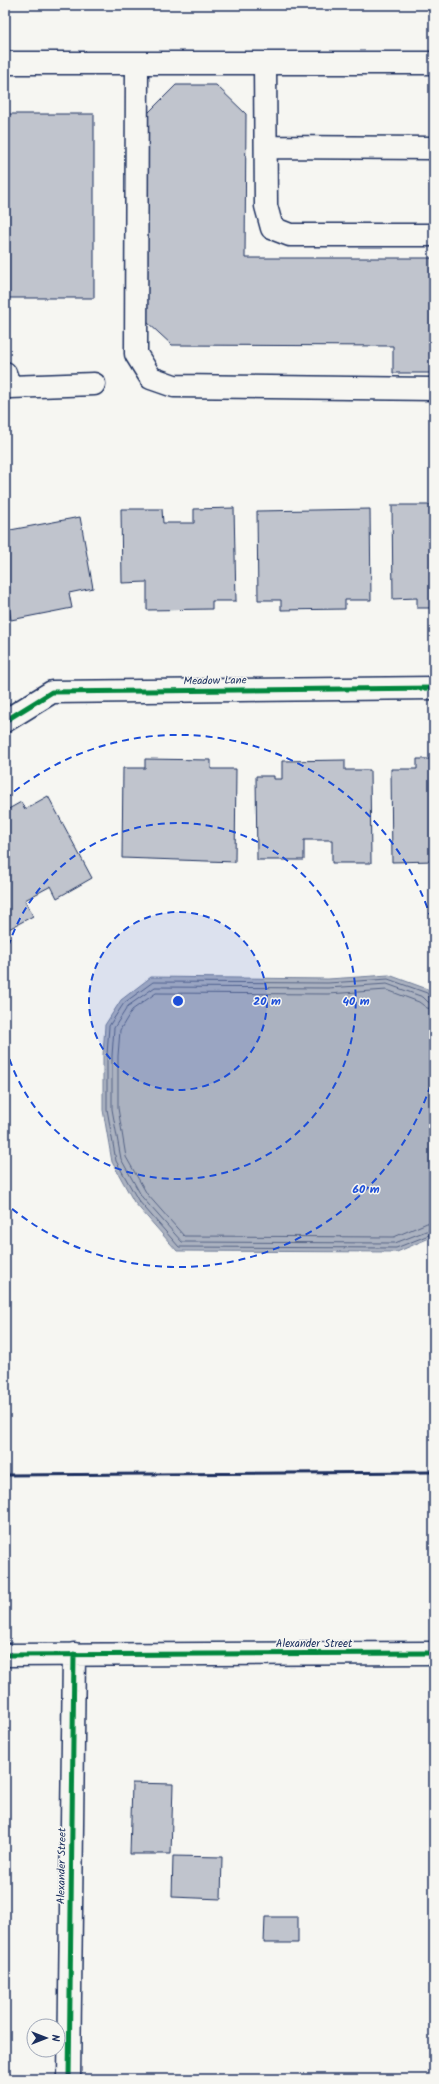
<svg xmlns="http://www.w3.org/2000/svg" width="439" height="2084" font-family="Kalam,sans-serif">
  <style>
    .water { fill: #abb2c0; stroke: #717e99 }
    .lines { fill: none; stroke-linecap: round; stroke-linejoin: round }
    .shore { stroke: #556385; stroke-width: 1 }
    .building { fill: #c0c4cd; stroke: #1b2f5e }
    .minor-casing { stroke: #1b2f5e; stroke-width: 25 }
    .minor { stroke: #f6f6f2; stroke-width: 22 }
    .rail { stroke: #1b2f5e; stroke-width: 3 }
    .cycleway-casing { stroke: #f6f6f2; stroke-width: 8 }
    .cycleway { stroke: #00873e; stroke-width: 5 }
    .ring { fill: none; stroke: #1d4ed8; stroke-width: 2; stroke-dasharray: 7 5 }
    .labels { text-anchor: middle; stroke-width: 3; stroke-linejoin: round; paint-order: stroke }
    .street-label { font-size: 11px; fill: #1b2f5e; stroke: #f6f6f2 }
    .centre { fill: #1d4ed8; stroke: #f6f6f2; stroke-width: 2 }
    .ring-label { font-size: 12px; text-anchor: middle; font-weight: bold; fill: #1d4ed8; stroke: #f6f6f2; stroke-width: 3; stroke-linejoin: round; paint-order: stroke }
  </style>
  <rect width="100%" height="100%" fill="#f6f6f2"/>
  <filter id="ink" filterUnits="userSpaceOnUse"><feTurbulence type="fractalNoise" baseFrequency=".025" numOctaves="2"/><feDisplacementMap in="SourceGraphic" scale="8" xChannelSelector="R" yChannelSelector="G"/><feConvolveMatrix kernelMatrix="1 2 1 2 8 2 1 2 1" color-interpolation-filters="sRGB"/></filter>
  <g filter="url(#ink)">
    <path class="water" d="M 389,975 L 430,990 L 434,998 L 434,1236 L 397,1252 L 177,1251 L 134,1202 L 112,1162 L 103,1110 L 103,1055 L 105,1025 L 121,1000 L 151,977 L 328,979 Z"/>
    <g class="lines">
      <path class="shore" d="M 434,998 L 430,998 L 427,993 L 388,979 L 328,983 L 153,982 L 124,1003 L 109,1026 L 107,1055 L 107,1109 L 116,1161 L 138,1200 L 179,1247 L 396,1248 L 434,1233
        M 434,1003 L 428,1002 L 423,997 L 387,984 L 328,988 L 155,987 L 128,1006 L 114,1028 L 112,1056 L 112,1109 L 121,1159 L 142,1197 L 182,1242 L 395,1243 L 434,1228
        M 434,1009 L 427,1008 L 419,1002 L 387,990 L 328,994 L 156,993 L 132,1010 L 120,1030 L 118,1056 L 118,1108 L 126,1157 L 147,1194 L 184,1236 L 394,1237 L 427,1223 L 434,1222"/>
    </g>
    <path class="building" d="M 176,85 L 216,85 L 246,114 L 245,258 L 434,258 L 434,373 L 393,373 L 393,346 L 172,345 L 147,322 L 148,113 Z
      M 5,114 L 94,114 L 94,298 L 5,298 Z
      M 392,505 L 433,505 L 434,608 L 417,608 L 417,598 L 393,599 Z
      M 234,508 L 236,601 L 212,601 L 212,609 L 147,610 L 147,582 L 122,583 L 121,509 L 162,509 L 163,523 L 194,523 L 194,509 Z
      M 370,509 L 371,600 L 345,600 L 345,609 L 281,610 L 281,600 L 258,600 L 257,511 Z
      M 80,517 L 93,588 L 69,593 L 72,608 L 11,620 L 9,607 L 5,608 L 5,531 Z
      M 145,759 L 211,760 L 211,769 L 236,769 L 235,862 L 122,858 L 123,768 L 145,768 Z
      M 417,759 L 434,759 L 434,861 L 392,862 L 391,769 L 417,769 Z
      M 345,760 L 345,770 L 370,770 L 371,863 L 332,863 L 332,840 L 304,840 L 304,860 L 257,860 L 256,776 L 274,776 L 274,779 L 282,779 L 282,761 Z
      M 48,796 L 92,878 L 57,898 L 51,886 L 25,900 L 33,916 L 5,931 L 5,811 L 21,802 L 25,809 Z
      M 132,1783 L 173,1784 L 171,1854 L 130,1854 Z
      M 173,1856 L 222,1857 L 221,1899 L 172,1897 Z
      M 265,1917 L 298,1917 L 298,1943 L 264,1943 Z"/>
    <g class="lines">
      <defs>
        <path id="minor" d="M 5,63 L 434,63
          M 137,63 L 136,354 L 151,378 L 174,386 L 434,389
          M 265,63 L 266,206 L 272,228 L 290,235 L 434,235
          M 266,147 L 434,148
          M 5,373 L 10,387 L 94,384
          M 5,721 L 52,692 L 434,688
          M 5,1655 L 434,1653
          M 69,2079 L 74,1654"/>
      </defs>
      <use href="#minor" class="minor-casing"/>
      <use href="#minor" class="minor"/>
      <path class="rail" d="M 5,1475 L 434,1472"/>
      <defs>
        <path id="cycleway" d="M 5,721 L 52,692 L 434,688
          M 5,1655 L 434,1653
          M 69,2079 L 74,1654"/>
      </defs>
      <use href="#cycleway" class="cycleway-casing"/>
      <use href="#cycleway" class="cycleway"/>
    </g>
  </g>
  <circle cx="178" cy="1001" r="89" fill="#1d4ed8" fill-opacity=".12"/>
  <g class="ring">
    <circle cx="178" cy="1001" r="89"/>
    <path d="M5 958A178 178 0 1 1 5 1044"/>
    <path d="M434 1074A266 266 0 0 1 5 1203M5 799A266 266 0 0 1 434 928"/>
  </g>
  <g class="labels">
    <g class="street-label">
      <text transform="translate(215 680) rotate(-1)" y="4">Meadow Lane</text>
      <text x="314" y="1647">Alexander Street</text>
      <text transform="translate(61 1866) rotate(-89)" y="4">Alexander Street</text>
    </g>
  </g>
  <circle cx="178" cy="1001" r="6" class="centre"/>
  <g class="ring-label">
    <text x="267" y="1005">20 m</text>
    <text x="356" y="1005">40 m</text>
    <text x="366" y="1193">60 m</text>
  </g>
  <rect width="439" height="2084" fill="none" stroke="#f6f6f2" stroke-width="20"/>
  <rect x="10" y="10" width="419" height="2064" fill="none" stroke="#1b2f5e" stroke-width="1.5" filter="url(#ink)"/>
  <g transform="translate(46 2038) rotate(90)"><circle r="19" fill="#f6f6f2" stroke="#9ea6b7"/>
  <path d="M0-3L7 15L0 10L-7 15Z" fill="#1b2f5e"/>
  <text y="-6" font-size="11" font-weight="bold" text-anchor="middle" fill="#1b2f5e">N</text>
  </g>
</svg>
